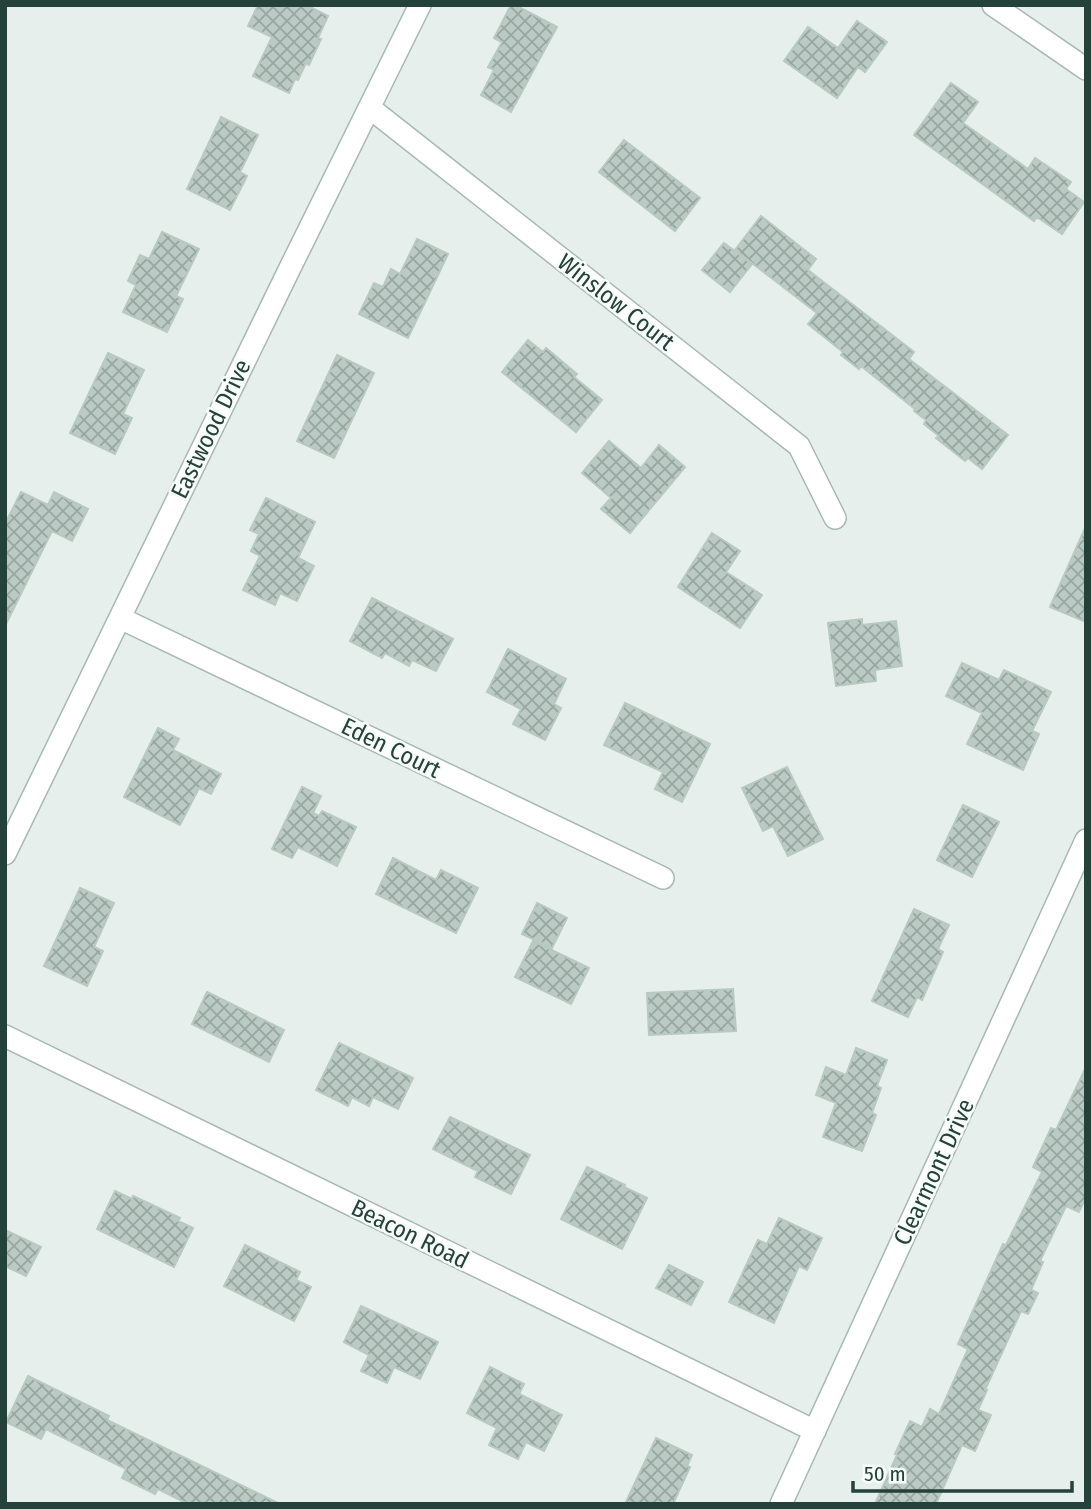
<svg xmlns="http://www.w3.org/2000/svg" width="1091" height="1509" font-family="'Fira Sans Condensed',sans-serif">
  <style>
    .building { fill: url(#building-cross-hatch); stroke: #b8c9c2; stroke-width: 2 }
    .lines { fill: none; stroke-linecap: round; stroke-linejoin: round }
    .minor-casing { stroke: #a8b8b2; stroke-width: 24 }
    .tertiary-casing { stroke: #a8b8b2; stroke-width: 24 }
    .minor { stroke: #fff; stroke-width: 21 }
    .tertiary { stroke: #fff; stroke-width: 21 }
    .labels { text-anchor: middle; stroke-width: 5; stroke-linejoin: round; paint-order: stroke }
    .street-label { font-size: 24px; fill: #24423a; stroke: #f7fbf9 }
  </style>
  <defs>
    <pattern id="building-cross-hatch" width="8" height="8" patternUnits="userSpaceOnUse" patternTransform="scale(1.75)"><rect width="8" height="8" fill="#bbcac4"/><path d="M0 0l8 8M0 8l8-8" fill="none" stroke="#98a6a0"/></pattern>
  </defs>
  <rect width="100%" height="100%" fill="#e6efeb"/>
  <path class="building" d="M 258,5 L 306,5 L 328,16 L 318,38 L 321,39 L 309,65 L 306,63 L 298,80 L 295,79 L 289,93 L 253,76 L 272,37 L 248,26 Z
    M 511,5 L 515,5 L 557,27 L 511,112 L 481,95 L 494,70 L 488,67 L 502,42 L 494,38 Z
    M 857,21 L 887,42 L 865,72 L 858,67 L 837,98 L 784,61 L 808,27 L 838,48 Z
    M 951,83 L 978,102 L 963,123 L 1028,169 L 1035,158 L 1071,182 L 1066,189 L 1084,202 L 1062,234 L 1037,217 L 1034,221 L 914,135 Z
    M 221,117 L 258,135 L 240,172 L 247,176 L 230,210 L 187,189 Z
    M 624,140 L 700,198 L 675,231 L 599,172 Z
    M 761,216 L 816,259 L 808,270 L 914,352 L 909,359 L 1008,435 L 982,469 L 968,458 L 965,461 L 936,438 L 939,436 L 924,424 L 926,420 L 914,411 L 915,409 L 861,366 L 859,369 L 841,355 L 843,352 L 808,324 L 817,313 L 735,250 Z
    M 162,232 L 199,249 L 176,296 L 183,299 L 167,332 L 123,312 L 136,285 L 128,281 L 140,255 L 149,259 Z
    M 417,239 L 448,254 L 408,338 L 359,314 L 374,283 L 383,287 L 391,269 L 400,274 Z
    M 724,243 L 752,264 L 730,292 L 702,270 Z
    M 528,340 L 543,352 L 546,348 L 577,374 L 574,377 L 602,400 L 576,432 L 502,372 Z
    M 108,353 L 144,370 L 123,414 L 132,418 L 115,454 L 70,433 Z
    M 337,355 L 374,373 L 334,458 L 297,441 Z
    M 609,441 L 641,468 L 659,445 L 685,467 L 630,533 L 601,509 L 611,498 L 582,473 Z
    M 21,492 L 48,505 L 54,492 L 88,509 L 72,541 L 52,531 L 5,626 L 5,524 Z
    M 266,498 L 315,522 L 298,558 L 314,566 L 297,601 L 280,593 L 275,605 L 243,590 L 260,556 L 251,551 L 259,534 L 250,530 Z
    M 1086,526 L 1086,622 L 1050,607 Z
    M 712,533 L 740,551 L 726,572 L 762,595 L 740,628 L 678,587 Z
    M 372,598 L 453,639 L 436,671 L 412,660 L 409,666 L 385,653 L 382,658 L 350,641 Z
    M 862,619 L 862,625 L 896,621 L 902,666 L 875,670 L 876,681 L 836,686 L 828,623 Z
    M 508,649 L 566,679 L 554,704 L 561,708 L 545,740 L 513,724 L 521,709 L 487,692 Z
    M 962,663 L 999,680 L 1004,670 L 1051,692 L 1032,731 L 1039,734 L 1023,770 L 967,744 L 982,713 L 946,696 Z
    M 625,703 L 710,744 L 682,802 L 655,789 L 663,772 L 604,745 Z
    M 158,728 L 179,739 L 173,750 L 221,774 L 211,794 L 199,788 L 180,825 L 124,797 Z
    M 787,767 L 823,839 L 788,856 L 773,826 L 763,831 L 742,788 Z
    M 302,787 L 321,796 L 313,813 L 319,816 L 322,811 L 356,827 L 337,866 L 298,847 L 292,858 L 272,849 Z
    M 963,805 L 999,822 L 972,877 L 937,860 Z
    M 393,858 L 436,880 L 441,870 L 478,888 L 456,933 L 376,894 Z
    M 80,888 L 114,903 L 94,947 L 103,951 L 87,986 L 44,966 Z
    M 537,903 L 567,918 L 552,948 L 522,934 Z
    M 914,909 L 949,925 L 938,949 L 943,952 L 922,1000 L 917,997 L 908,1017 L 872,1001 Z
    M 533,941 L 589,968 L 571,1004 L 515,977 Z
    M 733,989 L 736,1031 L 649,1035 L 647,993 Z
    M 207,992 L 284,1030 L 269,1062 L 192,1024 Z
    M 339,1043 L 413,1078 L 398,1109 L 373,1097 L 369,1106 L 352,1097 L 348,1106 L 316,1090 Z
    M 856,1048 L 887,1060 L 877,1086 L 881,1088 L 872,1113 L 876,1115 L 862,1151 L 823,1137 L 836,1103 L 816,1095 L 826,1067 L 846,1075 Z
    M 1086,1067 L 1086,1197 L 1079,1212 L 1066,1206 L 1040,1261 L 1043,1262 L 1031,1290 L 1038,1293 L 1028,1314 L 1021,1311 L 985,1390 L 987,1390 L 978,1410 L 991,1415 L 975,1451 L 962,1445 L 936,1504 L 875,1504 L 897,1455 L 895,1454 L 910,1421 L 922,1427 L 930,1409 L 939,1414 L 968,1349 L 958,1344 L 1003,1244 L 1006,1245 L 1042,1172 L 1033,1167 L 1051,1128 L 1056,1130 Z
    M 450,1117 L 530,1155 L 511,1194 L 475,1177 L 478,1171 L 433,1149 Z
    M 587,1167 L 625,1185 L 624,1187 L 647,1198 L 622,1249 L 561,1219 Z
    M 115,1191 L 132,1199 L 133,1196 L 180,1218 L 178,1221 L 193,1228 L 174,1267 L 97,1229 Z
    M 779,1218 L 822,1238 L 807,1270 L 799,1266 L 774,1323 L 729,1302 L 758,1240 L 767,1244 Z
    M 5,1230 L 41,1247 L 26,1276 L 5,1266 Z
    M 245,1245 L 300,1272 L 296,1280 L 311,1287 L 294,1321 L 224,1286 Z
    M 669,1265 L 703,1282 L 691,1305 L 656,1288 Z
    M 361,1306 L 438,1342 L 420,1379 L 394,1367 L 387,1383 L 361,1371 L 369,1355 L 344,1342 Z
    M 490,1367 L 524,1384 L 519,1394 L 562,1415 L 544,1451 L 526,1442 L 518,1459 L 489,1445 L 497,1428 L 467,1413 Z
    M 28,1376 L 109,1416 L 107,1420 L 280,1504 L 188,1504 L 158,1489 L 155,1494 L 122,1478 L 126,1469 L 46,1429 L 41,1439 L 6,1422 Z
    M 656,1438 L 692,1455 L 687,1466 L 690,1467 L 673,1504 L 625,1504 Z"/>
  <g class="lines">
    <defs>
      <path id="minor" d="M 370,108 L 799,446 L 835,518
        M 120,618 L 663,878
        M 5,854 L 288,272 L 420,5
        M 5,1036 L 815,1431
        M 781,1504 L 1086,840"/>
      <path id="tertiary" d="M 993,5 L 1086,69"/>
    </defs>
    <use href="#minor" class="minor-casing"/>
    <use href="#tertiary" class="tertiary-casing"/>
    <use href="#minor" class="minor"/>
    <use href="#tertiary" class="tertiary"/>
  </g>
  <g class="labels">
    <g class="street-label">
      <text transform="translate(616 302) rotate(38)" y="8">Winslow Court</text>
      <text transform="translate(211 429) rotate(-64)" y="8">Eastwood Drive</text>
      <text transform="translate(391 748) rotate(26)" y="8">Eden Court</text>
      <text transform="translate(934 1172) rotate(-65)" y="8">Clearmont Drive</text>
      <text transform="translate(410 1234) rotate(26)" y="8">Beacon Road</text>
    </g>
  </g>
  <rect width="1091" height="1509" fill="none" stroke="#24423a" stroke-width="14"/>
  <path d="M853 1481v10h219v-10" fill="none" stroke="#24423a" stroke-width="3.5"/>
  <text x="864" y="1481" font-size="21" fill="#24423a" stroke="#f7fbf9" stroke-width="5" paint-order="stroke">50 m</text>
</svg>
